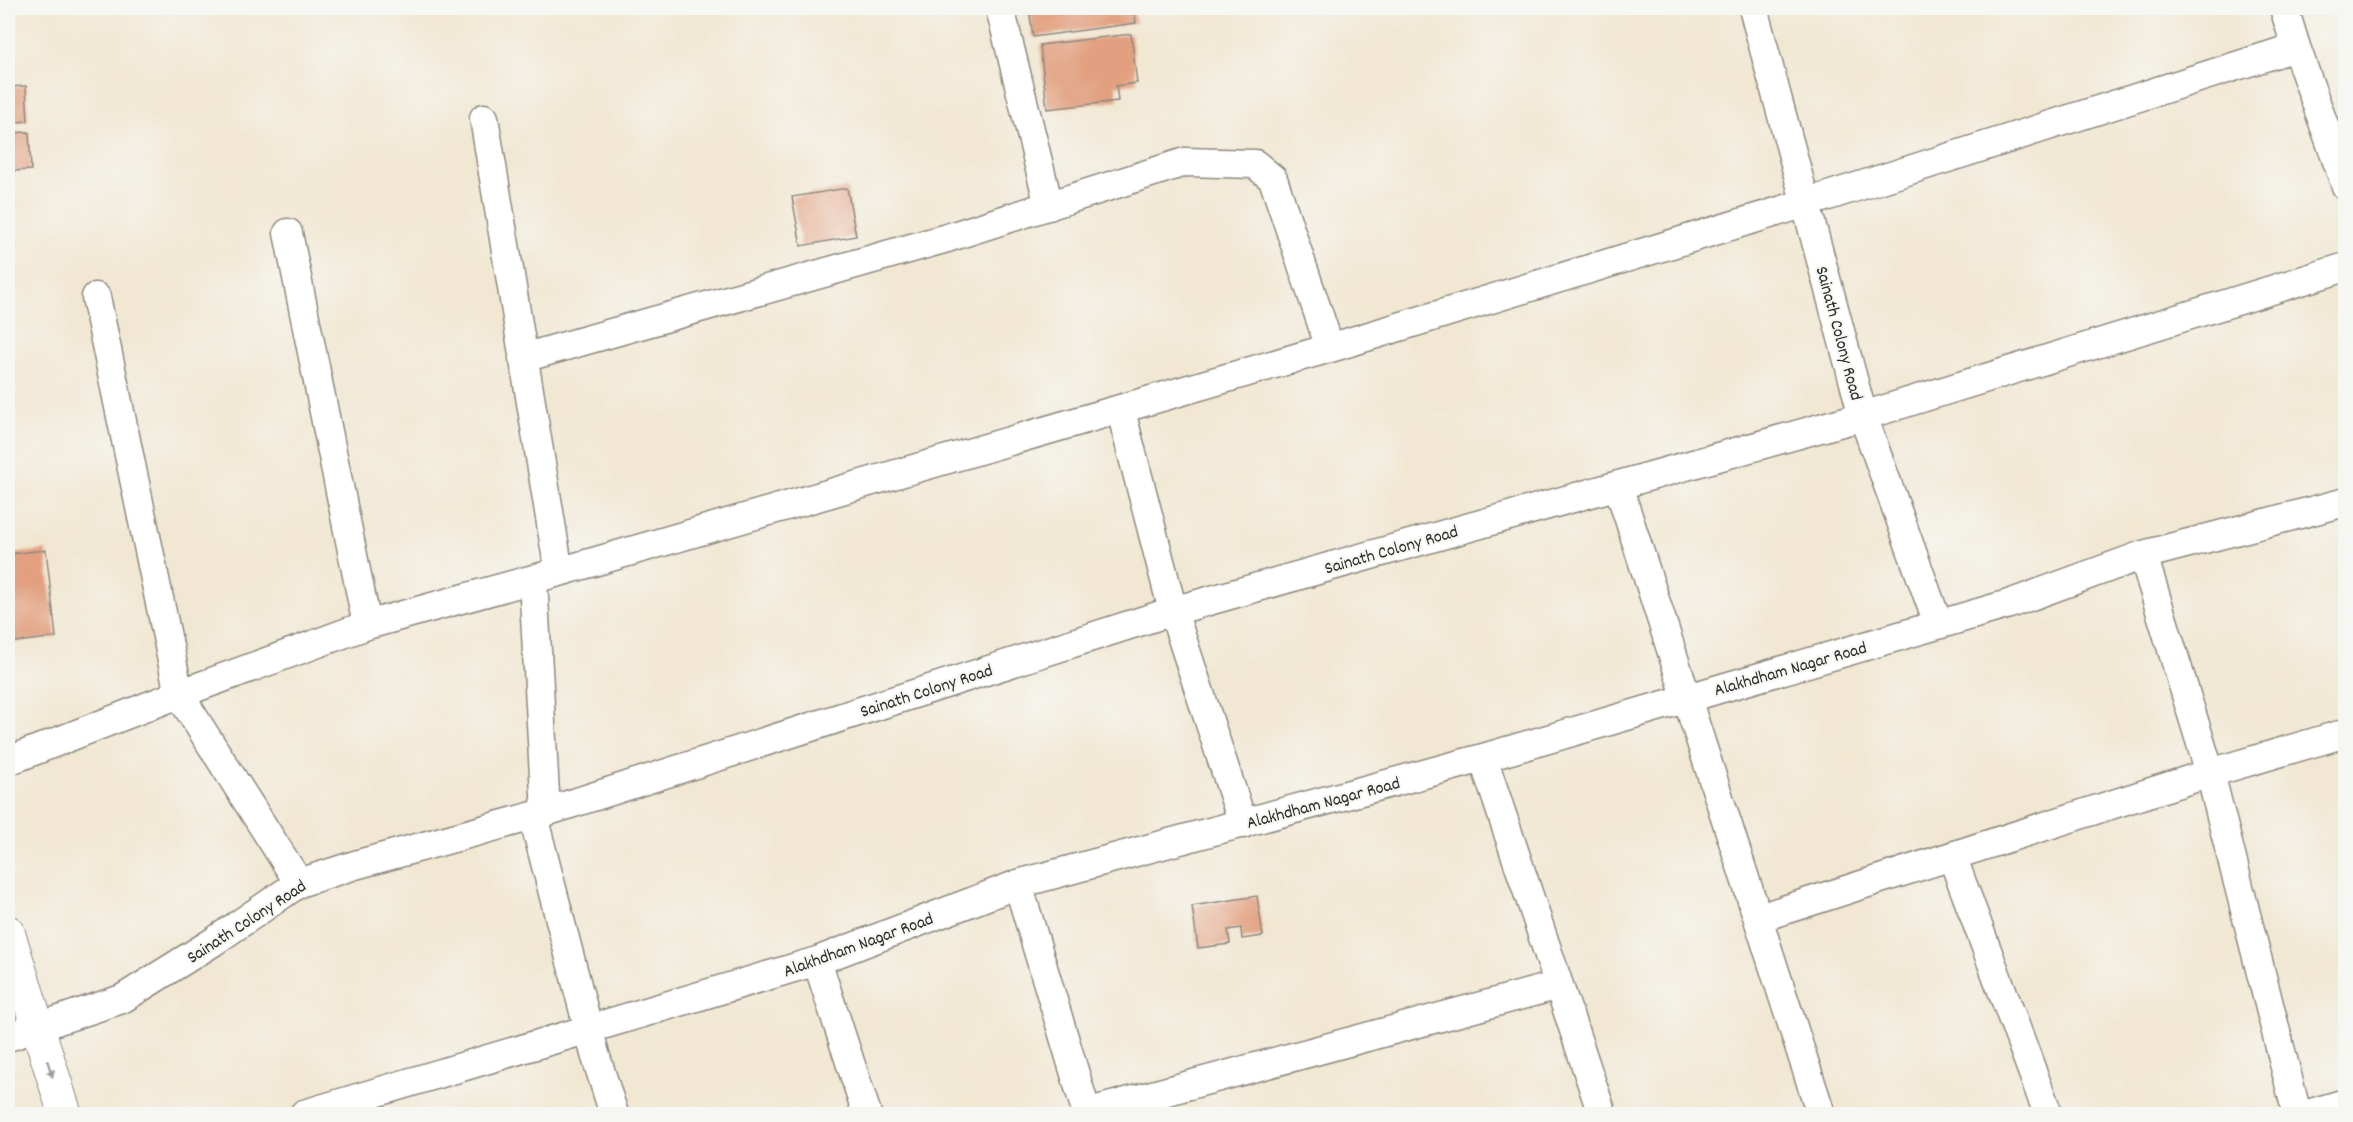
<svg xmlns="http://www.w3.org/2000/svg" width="2353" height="1122" font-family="Dekko,sans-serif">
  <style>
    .building { fill: #e2a080 }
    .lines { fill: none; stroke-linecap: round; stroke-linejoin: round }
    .minor-casing { stroke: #8e897e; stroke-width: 31 }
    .tertiary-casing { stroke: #8e897e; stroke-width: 35 }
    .minor { stroke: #fff; stroke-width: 28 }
    .tertiary { stroke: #fff; stroke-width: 33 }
    .oneway { fill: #a0a0a0 }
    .labels { text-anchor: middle; stroke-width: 4.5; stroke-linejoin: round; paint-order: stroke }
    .street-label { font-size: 18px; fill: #2b2b2b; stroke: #f6f6f2 }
  </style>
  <rect width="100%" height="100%" fill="#f6f6f2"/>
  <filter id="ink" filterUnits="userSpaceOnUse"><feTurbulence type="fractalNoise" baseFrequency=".0167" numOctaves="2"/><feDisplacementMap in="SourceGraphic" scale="12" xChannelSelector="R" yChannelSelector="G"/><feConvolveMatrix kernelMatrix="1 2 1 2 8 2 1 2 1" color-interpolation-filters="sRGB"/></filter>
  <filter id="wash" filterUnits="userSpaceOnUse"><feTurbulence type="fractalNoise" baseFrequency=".008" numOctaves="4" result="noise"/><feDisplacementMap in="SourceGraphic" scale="24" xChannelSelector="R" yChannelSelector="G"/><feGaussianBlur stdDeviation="1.35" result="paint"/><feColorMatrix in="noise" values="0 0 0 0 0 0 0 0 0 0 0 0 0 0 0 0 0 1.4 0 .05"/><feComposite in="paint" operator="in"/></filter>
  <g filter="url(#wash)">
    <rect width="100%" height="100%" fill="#f1e7d2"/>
    <g id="blocks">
      <path class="building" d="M 1029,8 L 1134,8 L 1136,23 L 1033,37 Z
        M 1131,34 L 1137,83 L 1116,86 L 1118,101 L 1047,109 L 1040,45 Z
        M 26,86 L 28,121 L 8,123 L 8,87 Z
        M 29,132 L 31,170 L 8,171 L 8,133 Z
        M 847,188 L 856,236 L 801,246 L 792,197 Z
        M 46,550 L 56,637 L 8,643 L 8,554 Z
        M 1257,896 L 1263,936 L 1242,939 L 1241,928 L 1228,930 L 1230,944 L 1198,948 L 1192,906 Z"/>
    </g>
  </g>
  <g filter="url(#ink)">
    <use href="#blocks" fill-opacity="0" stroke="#8e897e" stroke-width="1.5"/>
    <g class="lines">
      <defs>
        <path id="minor" d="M 1000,8 L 1049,206
          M 2284,8 L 2296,47
          M 484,118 L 559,572
          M 288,233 L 367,625
          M 96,297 L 179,694 L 299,883
          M 523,358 L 947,238 L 1185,162 L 1255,164 L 1273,179 L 1330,348
          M 1121,411 L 1173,611 L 1243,824
          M 1618,485 L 1821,1114
          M 2143,555 L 2210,773 L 2297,1114
          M 533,580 L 546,812
          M 1938,624 L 1863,416 L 2346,267
          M 1483,758 L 1602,1114
          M 8,761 L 179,694 L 367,625 L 559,572 L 1330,348 L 1806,203 L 2296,47 L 2346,186
          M 1952,856 L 2048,1114
          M 1018,884 L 1087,1114
          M 1759,918 L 2210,773 L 2346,733
          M 817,961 L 867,1114
          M 8,1037 L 122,999 L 213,942 L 299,883 L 355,865 L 533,816
          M 1086,1113 L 1559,985
          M 304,1114 L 817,961 L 1018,884 L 1483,758 L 2009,604 L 2143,555 L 2346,502
          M 614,1114 L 595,1054 L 533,816 L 1173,611 L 1863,416 L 1753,8
          M 2308,1114 L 2346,1103"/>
        <path id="tertiary" d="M 8,932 L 65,1114"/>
      </defs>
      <use href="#minor" class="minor-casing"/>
      <use href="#tertiary" class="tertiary-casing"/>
      <use href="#minor" class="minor"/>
      <use href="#tertiary" class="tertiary"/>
    </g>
    <defs><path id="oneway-solid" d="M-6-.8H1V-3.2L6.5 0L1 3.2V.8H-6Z" transform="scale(1.5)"/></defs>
    <use class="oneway" href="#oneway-solid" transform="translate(50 1069) rotate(72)"/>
  </g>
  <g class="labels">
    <g class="street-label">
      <text transform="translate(1840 333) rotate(75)" y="6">Sainath Colony Road</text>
      <text transform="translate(1391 549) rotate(-16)" y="6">Sainath Colony Road</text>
      <text transform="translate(1790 668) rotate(-16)" y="6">Alakhdham Nagar Road</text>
      <text transform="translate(926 690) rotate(-18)" y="6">Sainath Colony Road</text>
      <text transform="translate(1323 802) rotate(-15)" y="6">Alakhdham Nagar Road</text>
      <text transform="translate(246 921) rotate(-33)" y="6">Sainath Colony Road</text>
      <text transform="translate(858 944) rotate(-20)" y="6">Alakhdham Nagar Road</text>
    </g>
  </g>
  <rect width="2353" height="1122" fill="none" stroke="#f6f6f2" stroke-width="30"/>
</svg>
